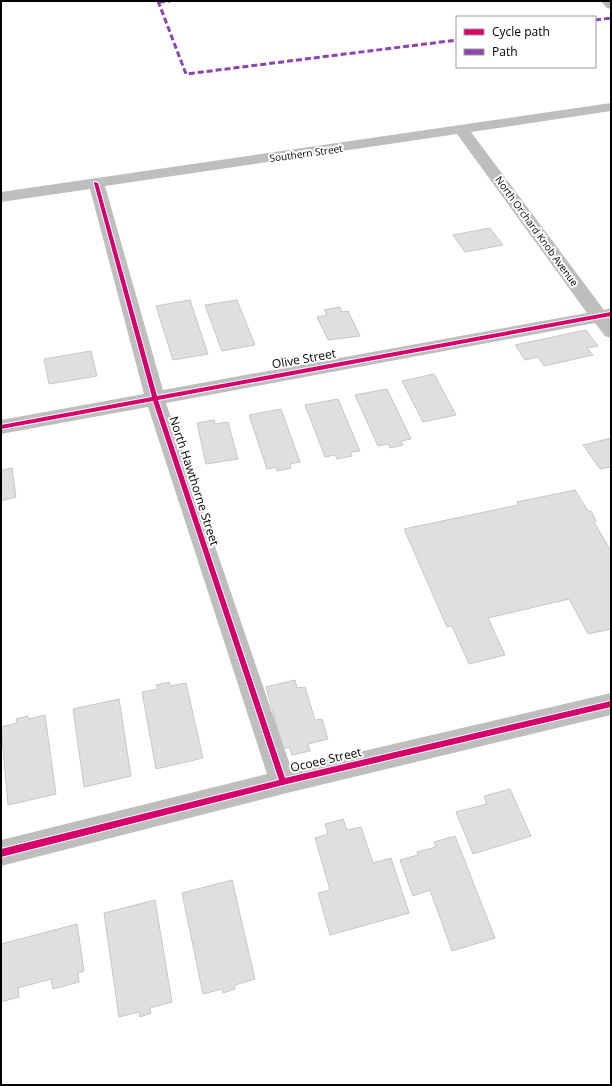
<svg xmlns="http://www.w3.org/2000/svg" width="612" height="1086" font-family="'Open Sans',sans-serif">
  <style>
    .building { fill: #dfdfdf; stroke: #c7c7c7 }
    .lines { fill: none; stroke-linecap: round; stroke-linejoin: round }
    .street { fill: #bebebe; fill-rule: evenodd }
    .secondary { fill: #b8b8b8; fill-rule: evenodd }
    .quiet { stroke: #8e44ad; stroke-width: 3; stroke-dasharray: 6 3; stroke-linecap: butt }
    .cycleway-casing { stroke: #fff; stroke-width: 2 }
    .cycleway { fill: #d6006c; fill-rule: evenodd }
    .labels { text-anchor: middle; stroke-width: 4; stroke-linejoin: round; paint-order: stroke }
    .far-street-label { font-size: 10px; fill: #000; stroke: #fff }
    .street-label { font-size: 12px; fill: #000; stroke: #fff }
  </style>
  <rect width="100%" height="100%" fill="#fff"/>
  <path class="building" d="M 490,228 L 503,245 L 465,252 L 453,235 Z
    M 190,300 L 208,354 L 173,360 L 156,306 Z
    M 237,300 L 255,345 L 222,351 L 205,305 Z
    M 340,307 L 342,312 L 348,311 L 360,336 L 328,340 L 317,317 L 327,315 L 324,310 Z
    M 586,330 L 598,346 L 587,348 L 593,355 L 544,366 L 538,357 L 525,360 L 515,345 Z
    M 91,351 L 97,376 L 49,384 L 44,359 Z
    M 434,374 L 456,415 L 423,422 L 402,381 Z
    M 387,389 L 411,439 L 401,441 L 403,445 L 390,448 L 388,444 L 378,446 L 355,395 Z
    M 338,399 L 360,451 L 350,452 L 352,456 L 337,459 L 335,455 L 325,457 L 305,405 Z
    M 281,409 L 300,462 L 290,464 L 291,468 L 277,471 L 276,467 L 267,469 L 249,415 Z
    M 214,420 L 215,424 L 228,422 L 238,459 L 206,464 L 197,423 Z
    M 611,438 L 611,467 L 600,469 L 583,445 Z
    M 12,468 L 16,497 L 1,501 L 1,470 Z
    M 575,490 L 588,511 L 591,511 L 596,521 L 594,522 L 611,551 L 611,629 L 588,634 L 569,599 L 488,618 L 505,655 L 469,664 L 452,626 L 447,627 L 404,529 L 518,505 L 517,502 Z
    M 295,680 L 297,688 L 305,687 L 315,720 L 322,719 L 328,739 L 308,744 L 310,751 L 292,755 L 289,747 L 280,750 L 274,728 L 277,727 L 266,687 Z
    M 169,682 L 170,686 L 186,683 L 203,758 L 156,769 L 142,692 L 158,689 L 156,685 Z
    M 119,699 L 131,776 L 84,787 L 73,709 Z
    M 45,715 L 56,794 L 8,805 L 1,727 L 17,723 L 16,719 L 28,716 L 29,719 Z
    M 510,789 L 531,836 L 473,854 L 456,812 L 487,804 L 484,796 Z
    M 343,819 L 347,830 L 361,827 L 373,863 L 391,858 L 409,913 L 330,935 L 318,893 L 330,890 L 315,838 L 328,834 L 325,824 Z
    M 455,836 L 495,938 L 452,951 L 430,890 L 413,896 L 400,860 L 418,855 L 417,852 L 436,847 L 434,842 Z
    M 232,880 L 255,979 L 235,985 L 235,989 L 223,993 L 222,989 L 203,994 L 182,893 Z
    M 155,900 L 172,1002 L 150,1008 L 151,1013 L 140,1017 L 139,1012 L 119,1017 L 104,913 Z
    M 77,924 L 84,971 L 78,973 L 79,982 L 53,989 L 51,979 L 18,988 L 19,997 L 1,1002 L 1,944 Z"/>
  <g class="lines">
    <path class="street" d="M 611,103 L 611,111 L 471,132 L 604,310 L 611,308 L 611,338 L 605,336 L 595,323 L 166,403 L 291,768 L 611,693 L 611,715 L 283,794 L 1,866 L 1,840 L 267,774 L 148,407 L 1,434 L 1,420 L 144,394 L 90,189 L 1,202 L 1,192 ZM 457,134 L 587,313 L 163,390 L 105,186 Z"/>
    <path class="secondary" d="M 601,1 L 611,1 L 611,9 L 607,8 Z"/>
    <path class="quiet" d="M 158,1 L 186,74 L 457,40
      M 159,2 L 170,1
      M 595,20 L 611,18"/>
    <defs>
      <path id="cycleway" d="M 94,182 L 98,183 L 157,396 L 611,312 L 611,316 L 158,400 L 285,778 L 611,701 L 611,707 L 283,785 L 1,857 L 1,849 L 279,780 L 153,401 L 1,429 L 1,425 L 152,397 L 94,183 Z"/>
    </defs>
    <use href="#cycleway" class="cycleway-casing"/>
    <use href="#cycleway" class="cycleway"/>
  </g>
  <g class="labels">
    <g class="far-street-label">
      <text transform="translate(306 153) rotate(-8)" y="4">Southern Street</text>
      <text transform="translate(537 231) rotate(54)" y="4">North Orchard Knob Avenue</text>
    </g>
    <g class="street-label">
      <text transform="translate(304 359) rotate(-10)" y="4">Olive Street</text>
      <text transform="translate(194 481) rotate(72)" y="4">North Hawthorne Street</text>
      <text transform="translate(326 760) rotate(-13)" y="4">Ocoee Street</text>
    </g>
  </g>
  <rect width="612" height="1086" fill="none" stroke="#000000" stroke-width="4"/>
  <rect x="456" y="16" width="140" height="52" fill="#ffffff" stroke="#999999"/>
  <rect x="464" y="29" width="20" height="6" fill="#d6006c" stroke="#999999"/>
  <text x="492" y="36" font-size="12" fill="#000000">Cycle path</text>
  <rect x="464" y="49" width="20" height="6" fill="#8e44ad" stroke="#999999"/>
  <text x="492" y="56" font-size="12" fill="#000000">Path</text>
</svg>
